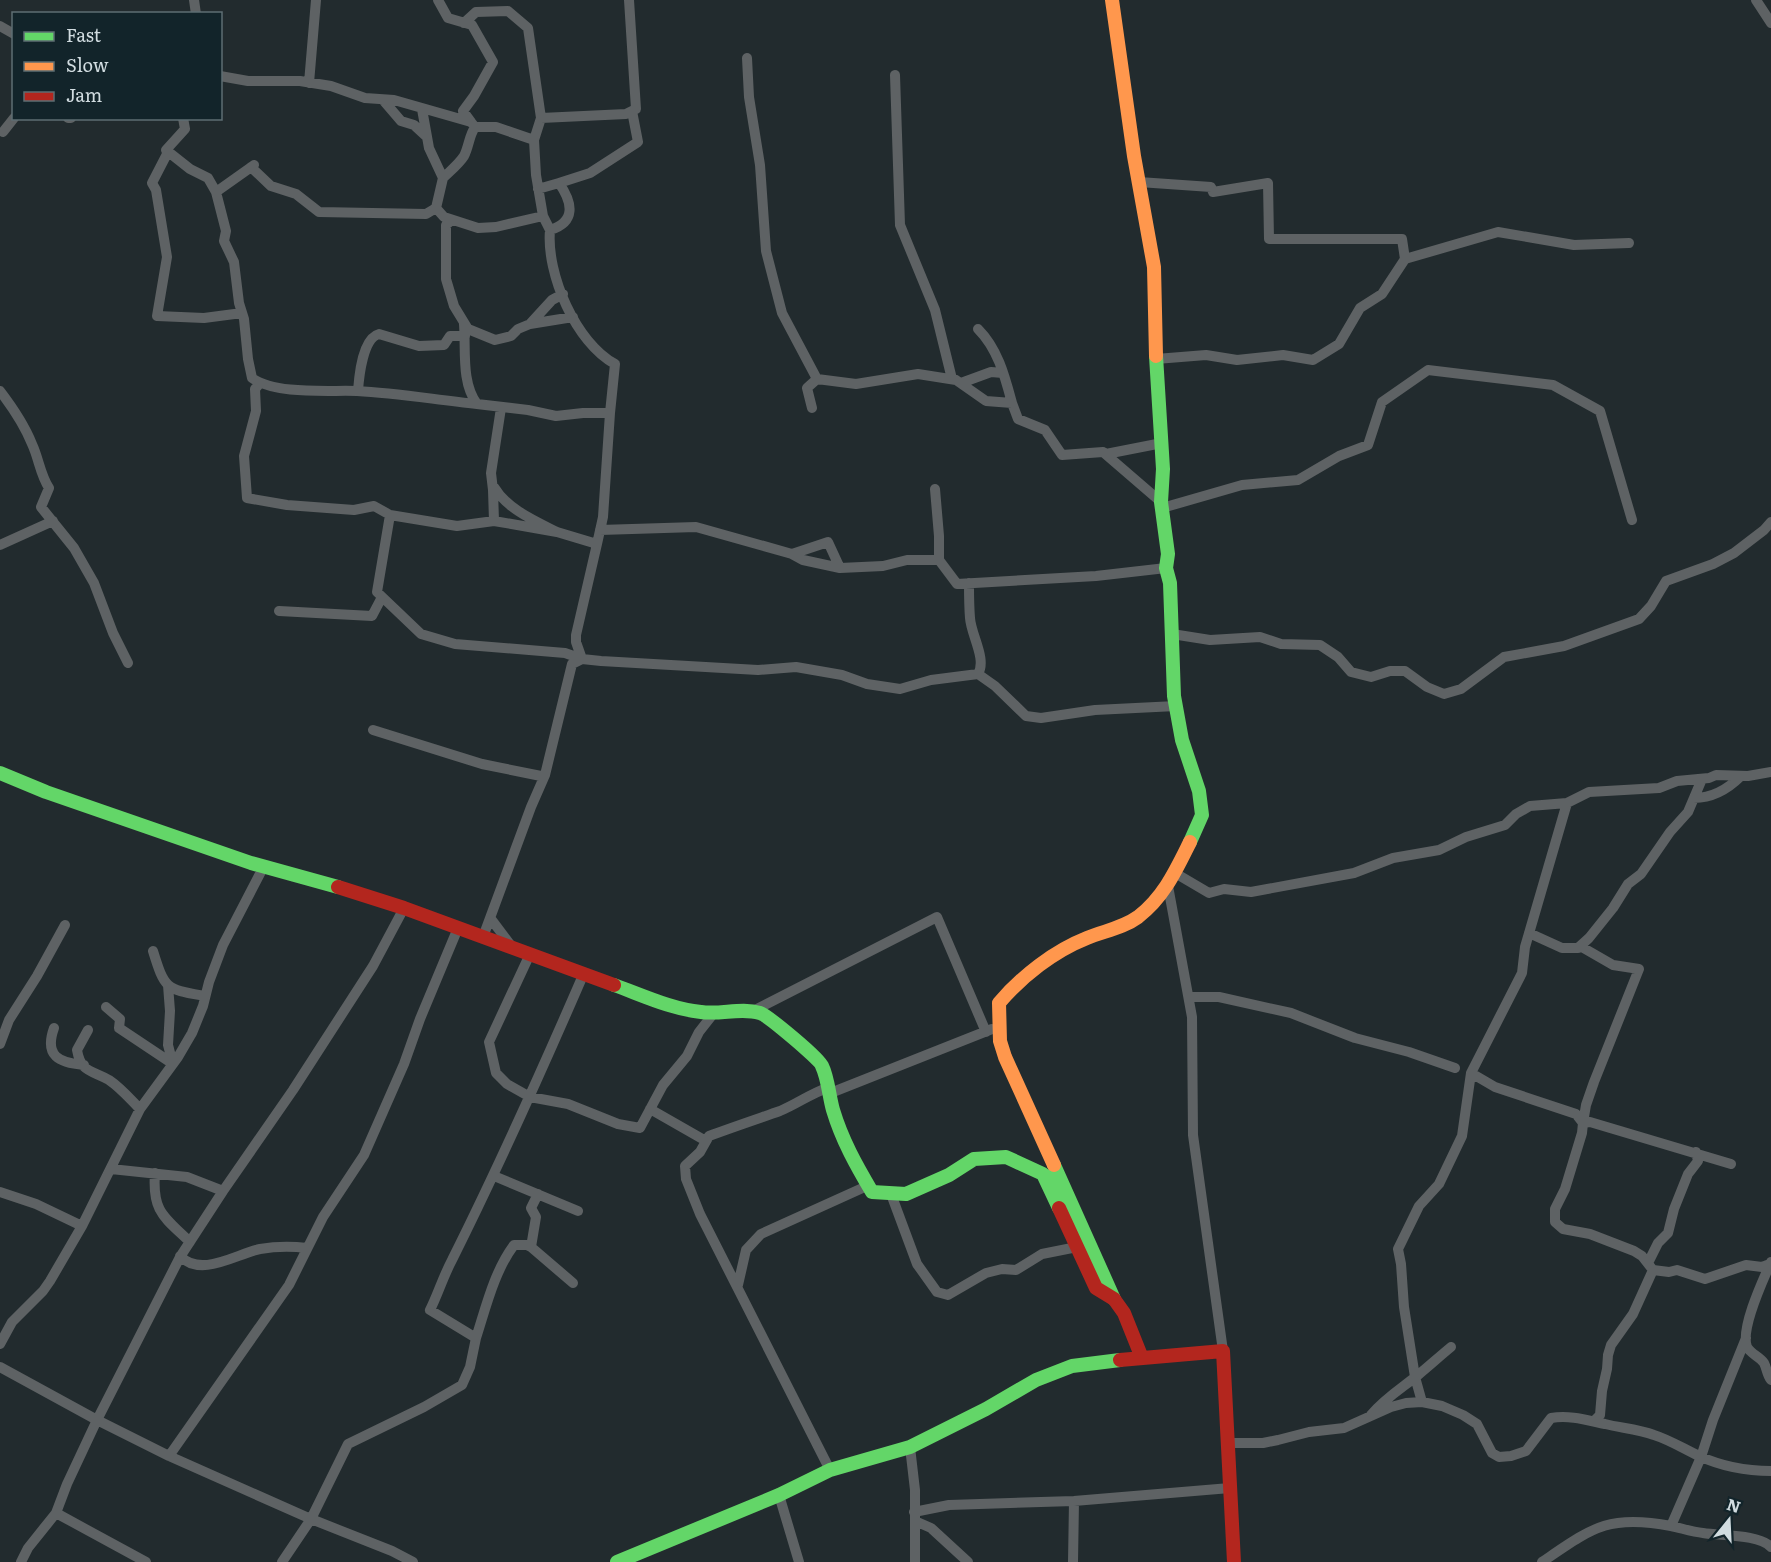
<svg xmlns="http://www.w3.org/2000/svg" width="1771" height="1562" font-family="Literata,serif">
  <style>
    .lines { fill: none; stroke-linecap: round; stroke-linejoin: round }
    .street { stroke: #5e6264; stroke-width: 10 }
    .fast { stroke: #63d668; stroke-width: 14 }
    .slow { stroke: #ff974d; stroke-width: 14 }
    .jam { stroke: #b3261e; stroke-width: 14 }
  </style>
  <rect width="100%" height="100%" fill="#222b2e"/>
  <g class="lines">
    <path class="street" d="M 194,0 L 196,14
      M 438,0 L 448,18 L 472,25 L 493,62 L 474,96 L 463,111 L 471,122
      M 1756,0 L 1771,23
      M 464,23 L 476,12 L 508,11 L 528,28 L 541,118 L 534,140
      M 0,26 L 14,34
      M 747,58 L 749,97 L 760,165 L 766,251 L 782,313 L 817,379 L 856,384 L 918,374 L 956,380 L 986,401 L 1012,403 L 1018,419 L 1045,430 L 1062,455 L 1103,452 L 1161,502
      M 895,75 L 900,225 L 935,310 L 952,379
      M 220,76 L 248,81 L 300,81 L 331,86 L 365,98 L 394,100 L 471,122 L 475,127 C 469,136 469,146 464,156 C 459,164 450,171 443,178 L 429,148 L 422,109
      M 309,83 L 316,0
      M 383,100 L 401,121 L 414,125 L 427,137
      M 68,118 L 71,118
      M 183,118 L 185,129 L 166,150 L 190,169 L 208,178 L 216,192
      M 541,118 L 626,114 L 636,109 L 629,0
      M 3,132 L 14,118
      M 168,152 L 152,183 L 156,190 L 167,257 L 157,316 L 204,318 L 242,313
      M 254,165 L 216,192 L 226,231 L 224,241 L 234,262 L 239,303 L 244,319 L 248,359 L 252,378 C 276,395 328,390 357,391 C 397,393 437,400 477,404
      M 251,167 L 271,186 L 296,194 L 319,212 L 426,214 L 436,208
      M 443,178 L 436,208 L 444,217 L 478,228 L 496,227 L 543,216 L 536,175 L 534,140 L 496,127 L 475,127
      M 1139,182 L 1211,187 L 1213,192 L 1268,183 L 1269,239 L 1402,239 L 1405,259
      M 559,183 L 590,173 L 638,142 L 632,111
      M 538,189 L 559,183 C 573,203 576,222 550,230 L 543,216
      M 452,220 L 446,225 L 446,279 L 454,306 L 468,329 L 495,340 L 511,336 L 518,329 L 530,324 L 573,317
      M 464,324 C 466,350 461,382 477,404 L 528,410 L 556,416 L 583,413 L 610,413 L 615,364 C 576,343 546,274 550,230
      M 530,324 L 552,300 L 563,294
      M 978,329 C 998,349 1005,377 1012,403
      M 1156,359 L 1206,355 L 1237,360 L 1283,355 L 1313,360 L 1339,344 L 1360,308 L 1382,294 L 1405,259 L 1498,232 L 1574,245 L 1629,243
      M 260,383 L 255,389 L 256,411 L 244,456 L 247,498 L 287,505 L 354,510 L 374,506 L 390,515 L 457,526 L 494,521 L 493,490 L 491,473 L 501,408
      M 961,383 L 991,372 L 1003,373
      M 0,391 C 13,408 24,424 32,444 C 39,459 40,474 49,488 L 41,507 L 74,548 L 94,583 L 113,633 L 128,663
      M 358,391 C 359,376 363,338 379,334 L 419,346 L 444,345 L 450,336 L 465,336
      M 812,408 L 807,388 L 817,379
      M 1106,454 L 1162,443
      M 935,489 L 939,536 L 939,560
      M 1162,508 L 1242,485 L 1298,480 L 1339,456 L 1368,445 L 1382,402 L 1428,370 L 1553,385 L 1600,411 L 1632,520
      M 390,515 L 377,592 L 421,634 L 455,644 L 565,653 L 582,659 L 601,661 L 758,670 L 796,667 L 842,675 L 867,684 L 900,689 L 931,680 L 978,674 C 987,659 971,635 970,618 C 969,606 969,594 969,583
      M 494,521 L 557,532 C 535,521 507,509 494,487
      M 600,530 L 696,527 L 792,554 L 828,542 L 840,568 L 803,560 L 792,554
      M 557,532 L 597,544 L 603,517 L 610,413
      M 0,545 L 53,521
      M 840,568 L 883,566 L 907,560 L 939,560 L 957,584 L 1096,576 L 1166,568
      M 279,611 L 372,616 L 382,597
      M 1172,634 L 1210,640 L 1260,637 L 1281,644 L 1320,645 L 1338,657 L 1351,672 L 1371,677 L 1390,671 L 1405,671 L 1427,687 L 1444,694 L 1461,689 L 1504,657 L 1564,646 L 1639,619 L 1651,606 L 1666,581 L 1713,564 L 1734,553 L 1764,530 L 1771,522
      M 978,674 L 995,686 L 1026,716 L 1041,718 L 1095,710 L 1176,706
      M 373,730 L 482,764 L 541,776 L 545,775
      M 1694,798 C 1712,798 1728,789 1741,776
      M 1175,873 L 1209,893 L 1224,889 L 1251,892 L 1354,873 L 1393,858 L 1439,850 L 1466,837 L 1505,825 L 1516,814 L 1530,806 L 1567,803 L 1589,792 L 1659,788 L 1677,781 L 1709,778 L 1716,775 L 1748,776 L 1771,772
      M 1168,886 L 1192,1017 L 1193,1135 L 1223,1351
      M 491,919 L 512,947
      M 1529,933 L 1562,948 L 1578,948 L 1589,938 L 1613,908 L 1628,884 L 1641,874 L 1670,832 L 1688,812 L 1702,779
      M 483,937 L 531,807 L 545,775 L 572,664 L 582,659 L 576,642 L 576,635 L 597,544
      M 1580,946 L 1613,965 L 1639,969 L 1594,1082 L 1586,1105 L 1583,1123 L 1590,1122 L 1731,1164
      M 153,951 C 165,990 166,989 205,996
      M 530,954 L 489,1042 L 496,1073 L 507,1084 L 530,1097 L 568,1104 L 618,1124 L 640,1128 L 663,1085 L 687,1056 L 699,1032 L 714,1013
      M 168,985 L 170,1011 L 168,1045 L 173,1064
      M 1189,997 L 1219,997 L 1291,1013 L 1355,1038 L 1409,1052 L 1455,1068
      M 106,1007 L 120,1019 L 119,1028 L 173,1064
      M 755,1010 L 937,917 L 986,1032
      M 54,1028 C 44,1056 59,1063 84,1065
      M 88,1030 L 77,1050 C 81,1073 92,1070 109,1080 C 121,1088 131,1100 140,1109
      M 0,1044 L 9,1020 L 37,976 L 65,925
      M 1471,1073 L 1495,1087 L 1576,1114 L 1583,1123 L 1582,1133 L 1565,1189 L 1555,1209 L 1555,1222 L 1563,1229 L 1590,1234 L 1634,1251 L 1642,1256 L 1653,1270 L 1669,1272 L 1677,1270 L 1705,1279 L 1746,1265 L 1762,1267 L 1770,1264
      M 827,1088 C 810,1094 797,1104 780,1111 C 757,1119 733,1127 709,1136 L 700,1152 L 685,1166 L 686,1179 L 700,1214 L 830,1470
      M 828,1094 L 992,1029
      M 650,1109 L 706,1141
      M 111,1169 L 187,1177 L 223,1191
      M 155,1173 C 152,1212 164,1217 190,1242
      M 494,1176 L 578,1211
      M 0,1192 L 36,1204 L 82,1226
      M 891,1194 L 917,1264 L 937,1292 L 948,1295 L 986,1273 L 1002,1269 L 1016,1270 L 1042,1254 L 1077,1247
      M 531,1247 L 573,1283
      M 180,1256 C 201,1278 236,1254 260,1249 C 277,1246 291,1246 307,1248
      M 1771,1262 C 1763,1280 1740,1329 1747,1347 C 1751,1354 1760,1357 1764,1363 C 1767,1369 1767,1375 1771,1380
      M 1648,1263 L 1658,1243 L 1668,1233 L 1674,1209 L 1688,1174 L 1698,1161 L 1696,1152
      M 738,1285 L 746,1250 L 761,1234 L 867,1186
      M 476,1338 C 486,1307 494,1272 514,1245 L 527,1245 L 531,1247 L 536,1217 L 531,1208 L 538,1194
      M 0,1344 L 12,1322 L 43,1291 L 50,1281 L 82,1226 L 140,1109 L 178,1057 L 192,1033 L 203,1006 L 209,982 L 223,945 L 264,866
      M 0,1367 L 97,1420 L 169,1456 L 311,1519 L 392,1551 L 413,1562
      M 1422,1402 L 1415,1377 L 1404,1307 L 1401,1264 L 1398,1249 L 1419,1206 L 1439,1184 L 1462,1136 L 1471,1073 L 1522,973 L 1525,947 L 1567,803
      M 1371,1415 C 1385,1398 1402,1388 1418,1375 C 1429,1366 1440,1356 1451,1347
      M 1594,1421 L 1600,1415 L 1602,1391 L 1607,1369 L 1608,1355 L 1611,1345 L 1633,1314 L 1653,1270
      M 1228,1443 L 1263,1443 L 1278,1440 L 1309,1432 L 1344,1428 L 1391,1407 L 1406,1403 L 1422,1402 L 1442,1406 L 1463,1415 L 1477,1424 L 1492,1453 L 1499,1457 L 1511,1456 L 1526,1451 L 1551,1418 C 1570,1415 1586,1420 1605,1424 C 1621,1428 1638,1429 1654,1435 C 1670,1440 1684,1449 1699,1456 C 1721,1466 1748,1471 1771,1471
      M 910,1447 L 915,1490 L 915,1562
      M 169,1456 L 289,1285 L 323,1217 L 364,1155 L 404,1064 L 420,1019 L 458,928
      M 779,1495 L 799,1562
      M 914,1512 L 949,1505 L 1074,1501 L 1230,1488
      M 56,1513 L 146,1562
      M 915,1521 L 931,1528 L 968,1562
      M 1671,1526 C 1681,1528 1692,1532 1703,1533 C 1721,1536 1759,1534 1771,1547
      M 21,1562 L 28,1548 L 56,1513 L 67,1484 L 97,1420 L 180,1257 L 223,1191 L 293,1090 L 373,966 L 404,908
      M 282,1562 L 311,1519 L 348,1444 L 424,1407 L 462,1385 L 470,1367 L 476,1338 L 430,1310 C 438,1294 443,1277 452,1260 C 499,1166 542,1070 584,973
      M 1073,1562 L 1074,1501
      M 1542,1562 C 1592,1528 1608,1514 1671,1526 L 1701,1457 L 1713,1420 L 1746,1338"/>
    <path class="fast" d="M 1156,356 L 1163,469 L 1161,502 L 1168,554 L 1166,568 L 1170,583 L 1174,696 L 1182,740 L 1199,791 L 1202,815 L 1190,842
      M 0,773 L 46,792 L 251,863 L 338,887
      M 614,985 C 642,995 671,1009 701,1012 C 721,1015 741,1007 760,1013 C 767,1015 820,1059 822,1066 C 828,1078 829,1096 833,1110 C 842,1140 856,1165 872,1192 L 906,1194 L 949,1175 L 974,1159 L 1006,1157 L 1043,1174 L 1059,1208
      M 1054,1165 L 1114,1299
      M 617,1562 L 779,1495 L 830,1470 L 910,1447 L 986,1409 L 1036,1380 L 1072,1366 L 1120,1360"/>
    <path class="slow" d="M 1112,0 L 1134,156 L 1154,267 L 1156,356
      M 1054,1165 L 1005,1057 L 1000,1041 L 999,1003 C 1022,976 1054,951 1087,938 C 1104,931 1123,928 1138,917 C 1164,897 1176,870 1190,842"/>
    <path class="jam" d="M 338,887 L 404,908 L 614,985
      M 1059,1208 L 1096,1288 L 1114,1299 L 1124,1313 L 1142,1358
      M 1120,1360 L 1223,1351 L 1234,1562"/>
  </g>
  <rect x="12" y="12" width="210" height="108" fill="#12242a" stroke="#5e6e73" stroke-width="1.5"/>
  <rect x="24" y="32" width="30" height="9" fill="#63d668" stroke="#5e6e73" stroke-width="1.5"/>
  <text x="66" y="42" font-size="18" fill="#d1dce0">Fast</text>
  <rect x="24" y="62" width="30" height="9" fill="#ff974d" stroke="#5e6e73" stroke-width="1.5"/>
  <text x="66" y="72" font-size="18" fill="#d1dce0">Slow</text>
  <rect x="24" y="92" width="30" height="9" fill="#b3261e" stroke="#5e6e73" stroke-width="1.5"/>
  <text x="66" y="102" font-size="18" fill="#d1dce0">Jam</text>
  <g transform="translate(1729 1520) rotate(18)" stroke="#12242a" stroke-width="4.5" paint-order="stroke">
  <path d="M0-4.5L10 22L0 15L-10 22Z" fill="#d1dce0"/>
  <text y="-9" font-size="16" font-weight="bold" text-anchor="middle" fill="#d1dce0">N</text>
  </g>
</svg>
